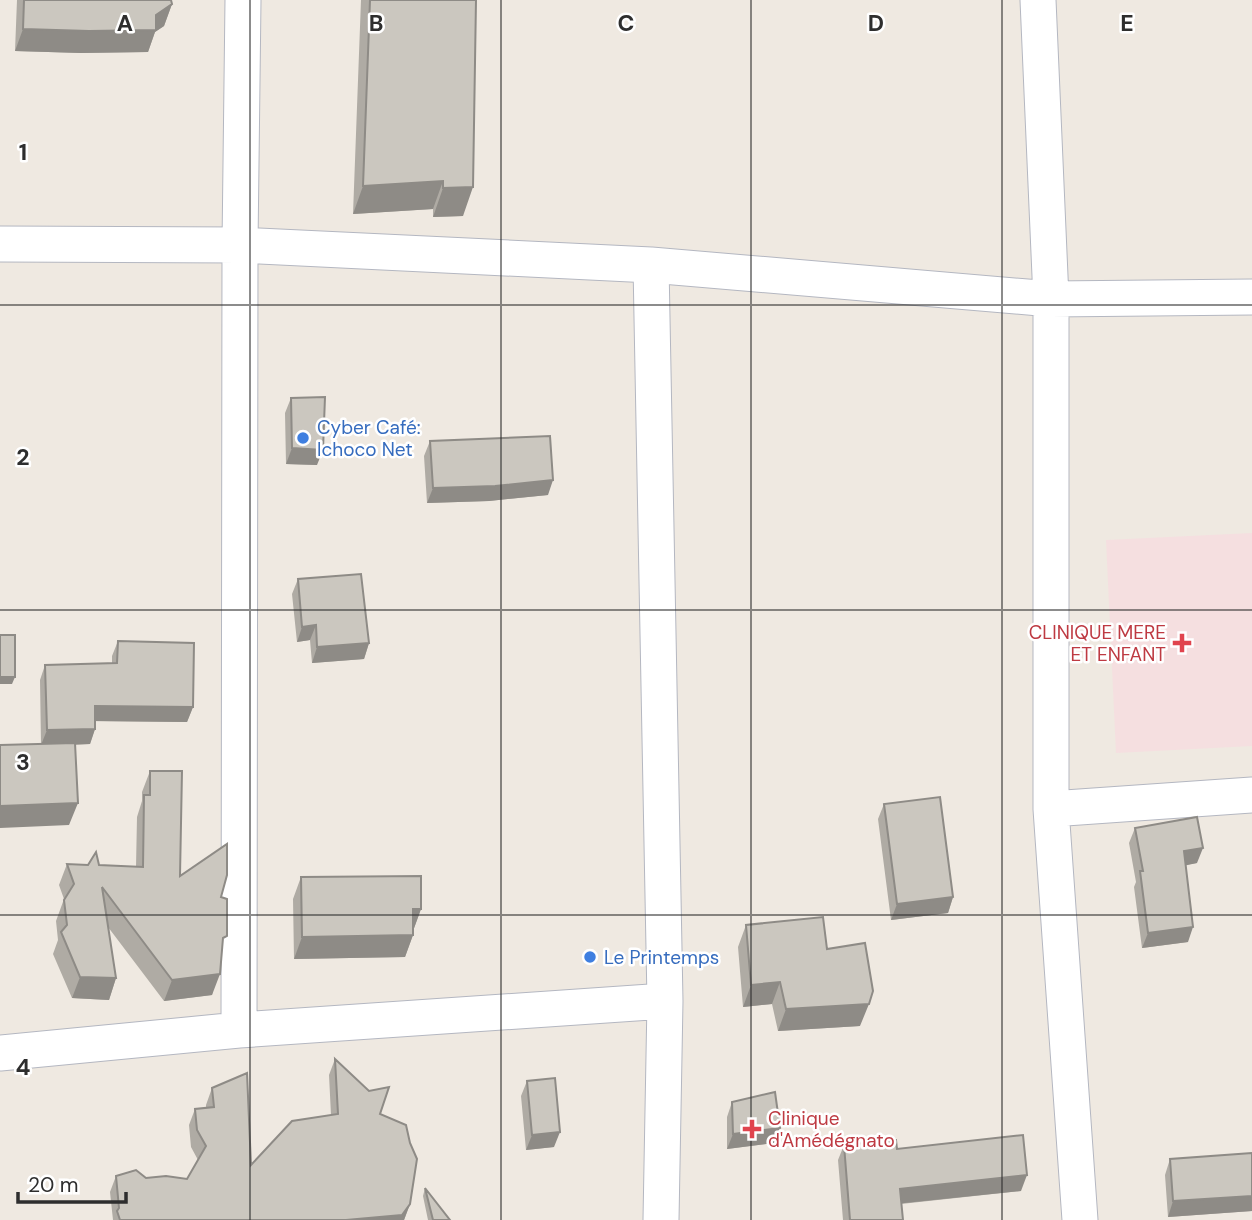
<svg xmlns="http://www.w3.org/2000/svg" width="1252" height="1220" font-family="'DM Sans',sans-serif">
  <style>
    .medical { fill: #f5dfe0 }
    .lines { fill: none; stroke-linecap: round; stroke-linejoin: round }
    .minor-casing { stroke: #b4b7c1; stroke-width: 37 }
    .minor { stroke: #fff; stroke-width: 35 }
    .wall { fill: #afaba4 }
    .shaded-wall { fill: #8e8b86 }
    .building { fill: #cbc7bf; stroke: #8e8b86; stroke-width: 2 }
    .grid { fill: none; stroke: #2e2e2e; stroke-width: 2; stroke-opacity: 0.55 }
    .shop-dot { fill: #3f7fe0; stroke: #fff; stroke-width: 2.5 }
    .health-dot { fill: #e0444e; stroke: #fff; stroke-width: 2.5 }
    .labels { text-anchor: middle; stroke-width: 5; stroke-linejoin: round; paint-order: stroke }
    .shop-label { font-size: 19px; fill: #366cbe; stroke: #fff; text-anchor: start }
    .health-label { font-size: 19px; fill: #be3a42; stroke: #fff; text-anchor: end }
    .grid-label { font-size: 23px; text-anchor: middle; font-weight: bold; fill: #2e2e2e; stroke: #fff; stroke-width: 5; stroke-linejoin: round; paint-order: stroke }
  </style>
  <rect width="100%" height="100%" fill="#efe9e1"/>
  <path class="medical" d="M 1252,533 L 1252,746 L 1116,753 L 1106,540 Z"/>
  <g class="lines">
    <defs>
      <path id="minor" d="M 1038,0 L 1051,299 L 1051,809 L 1080,1220
        M 0,244 L 240,245 L 651,265 L 1051,299 L 1252,297
        M 651,265 L 665,1001 L 661,1220
        M 1051,809 L 1252,795
        M 239,1030 L 240,245 L 243,0
        M 0,1053 L 239,1030 L 665,1001"/>
    </defs>
    <use href="#minor" class="minor-casing"/>
    <use href="#minor" class="minor"/>
  </g>
  <path class="wall" d="M 17,0 L 171,0 L 172,4 L 164,26 L 155,32 L 148,52 L 81,53 L 15,51 Z
    M 361,0 L 476,0 L 463,216 L 433,217 L 433,209 L 353,214 Z
    M 291,398 L 317,465 L 286,464 L 285,413 Z
    M 430,441 L 548,495 L 489,501 L 427,503 L 424,456 Z
    M 298,579 L 369,643 L 364,659 L 312,663 L 310,640 L 297,642 L 292,594 Z
    M 118,641 L 193,707 L 187,722 L 95,721 L 95,729 L 90,744 L 75,745 L 69,825 L 41,744 L 40,680 L 45,665 L 112,663 L 112,656 Z
    M 150,771 L 180,876 L 221,897 L 222,949 L 212,995 L 164,1001 L 108,927 L 116,978 L 109,1000 L 72,998 L 53,954 L 58,940 L 56,921 L 64,899 L 59,885 L 67,864 L 136,867 L 137,817 L 142,801 L 142,792 Z
    M 884,804 L 953,897 L 948,913 L 891,920 L 878,819 Z
    M 1135,828 L 1197,863 L 1185,865 L 1188,942 L 1142,948 L 1134,887 L 1136,882 L 1129,843 Z
    M 301,877 L 421,909 L 413,931 L 413,935 L 405,957 L 294,959 L 293,899 Z
    M 746,925 L 827,949 L 860,1026 L 778,1031 L 772,1004 L 743,1007 L 738,947 Z
    M 335,1059 L 380,1114 L 410,1204 L 404,1220 L 113,1220 L 110,1192 L 116,1176 L 146,1178 L 187,1179 L 198,1160 L 191,1147 L 189,1125 L 195,1109 L 206,1108 L 206,1105 L 212,1088 L 251,1165 L 331,1115 L 329,1075 Z
    M 527,1081 L 554,1147 L 526,1150 L 521,1096 Z
    M 732,1102 L 774,1143 L 727,1149 L 727,1117 Z
    M 844,1145 L 1021,1191 L 901,1204 L 903,1220 L 843,1220 L 838,1160 Z
    M 1252,1153 L 1252,1211 L 1168,1217 L 1165,1175 L 1170,1159 Z
    M 425,1188 L 450,1220 L 428,1220 L 423,1196 Z"/>
  <path class="shaded-wall" d="M 172,4 L 164,26 L 155,32 L 148,52 L 81,53 L 15,51 L 23,29 L 156,15 Z
    M 443,181 L 433,209 L 353,214 L 363,186 Z
    M 473,187 L 463,216 L 433,217 L 443,188 Z
    M 292,448 L 323,450 L 317,465 L 286,464 Z
    M 553,480 L 548,495 L 489,501 L 427,503 L 433,488 Z
    M 316,625 L 310,640 L 297,642 L 302,627 Z
    M 369,643 L 364,659 L 312,663 L 317,647 Z
    M 0,677 L 15,677 L 12,684 L 0,684 Z
    M 95,706 L 193,707 L 187,722 L 89,721 Z
    M 95,729 L 90,744 L 41,745 L 47,730 Z
    M 78,803 L 69,825 L 0,828 L 0,806 Z
    M 1203,848 L 1197,863 L 1178,867 L 1184,851 Z
    M 953,897 L 948,913 L 891,920 L 897,904 Z
    M 413,909 L 421,909 L 413,931 L 405,931 Z
    M 1193,927 L 1188,942 L 1142,948 L 1148,933 Z
    M 413,935 L 405,957 L 294,959 L 302,937 Z
    M 220,974 L 212,995 L 164,1001 L 172,980 Z
    M 80,977 L 116,978 L 109,1000 L 72,998 Z
    M 780,982 L 772,1004 L 743,1007 L 751,985 Z
    M 869,1004 L 860,1026 L 778,1031 L 786,1009 Z
    M 780,1128 L 774,1143 L 727,1149 L 733,1134 Z
    M 560,1132 L 554,1147 L 526,1150 L 532,1135 Z
    M 1027,1175 L 1021,1191 L 895,1204 L 900,1189 Z
    M 1252,1196 L 1252,1211 L 1168,1217 L 1173,1201 Z
    M 410,1204 L 404,1220 L 346,1220 L 346,1219 Z"/>
  <path class="building" d="M 24,0 L 171,0 L 172,4 L 156,15 L 156,30 L 89,31 L 23,29 Z
    M 370,0 L 476,0 L 473,187 L 443,188 L 443,181 L 363,186 Z
    M 325,397 L 323,450 L 292,448 L 291,398 Z
    M 550,436 L 553,480 L 495,486 L 433,488 L 430,441 Z
    M 361,574 L 369,643 L 317,647 L 316,625 L 302,627 L 298,579 Z
    M 0,635 L 15,635 L 15,677 L 0,677 Z
    M 118,641 L 194,643 L 193,707 L 95,706 L 95,729 L 47,730 L 45,665 L 117,663 Z
    M 75,743 L 78,803 L 0,806 L 0,745 Z
    M 150,771 L 182,771 L 180,876 L 227,844 L 227,875 L 221,897 L 227,899 L 227,936 L 223,938 L 220,974 L 172,980 L 102,887 L 116,978 L 80,977 L 61,932 L 67,925 L 64,900 L 74,884 L 67,864 L 88,865 L 96,852 L 99,865 L 143,867 L 144,795 L 150,795 Z
    M 940,797 L 953,897 L 897,904 L 884,804 Z
    M 1197,817 L 1203,848 L 1184,851 L 1193,927 L 1148,933 L 1140,871 L 1143,871 L 1135,828 Z
    M 421,876 L 421,909 L 413,909 L 413,935 L 302,937 L 301,877 Z
    M 823,917 L 827,949 L 865,943 L 873,991 L 869,1004 L 786,1009 L 780,982 L 751,985 L 746,925 Z
    M 335,1059 L 369,1091 L 389,1087 L 380,1114 L 406,1125 L 410,1143 L 417,1159 L 410,1204 L 402,1215 L 346,1220 L 120,1220 L 117,1211 L 119,1208 L 116,1176 L 136,1170 L 146,1178 L 166,1176 L 187,1179 L 206,1146 L 197,1130 L 195,1109 L 214,1107 L 212,1088 L 247,1073 L 251,1165 L 292,1121 L 338,1114 Z
    M 555,1078 L 560,1132 L 532,1135 L 527,1081 Z
    M 775,1092 L 780,1128 L 733,1134 L 732,1102 Z
    M 1023,1135 L 1027,1175 L 900,1189 L 903,1220 L 850,1220 L 844,1145 L 896,1140 L 897,1149 Z
    M 1252,1153 L 1252,1196 L 1173,1201 L 1170,1159 Z
    M 425,1188 L 450,1220 L 433,1220 Z"/>
  <path class="grid" d="M 250,0 L 250,1220M 501,0 L 501,1220M 751,0 L 751,1220M 1002,0 L 1002,1220M 0,305 L 1252,305M 0,610 L 1252,610M 0,915 L 1252,915"/>
  <g class="shop-dot">
    <circle cx="303" cy="438" r="7"/>
    <circle cx="590" cy="957" r="7"/>
  </g>
  <g class="health-dot">
    <path d="M1178.5 632.5h7v7h7v7h-7v7h-7v-7h-7v-7h7z"/>
    <path d="M748.5 1118.5h7v7h7v7h-7v7h-7v-7h-7v-7h7z"/>
  </g>
  <g class="labels">
    <g class="shop-label">
      <text x="317" y="434">Cyber Café:<tspan x="317" dy="22">Ichoco Net</tspan></text>
      <text x="604" y="964">Le Printemps</text>
    </g>
    <g class="health-label">
      <text x="1166" y="639">CLINIQUE MERE<tspan x="1166" dy="22">ET ENFANT</tspan></text>
      <text x="768" y="1125" text-anchor="start">Clinique<tspan x="768" dy="22">d'Amédégnato</tspan></text>
    </g>
  </g>
  <g class="grid-label">
    <text x="125" y="31">A</text>
    <text x="376" y="31">B</text>
    <text x="626" y="31">C</text>
    <text x="876" y="31">D</text>
    <text x="1127" y="31">E</text>
    <text x="23" y="160">1</text>
    <text x="23" y="465">2</text>
    <text x="23" y="770">3</text>
    <text x="23" y="1075">4</text>
  </g>
  <path d="M18 1192v10h108v-10" fill="none" stroke="#2e2e2e" stroke-width="3.5"/>
  <text x="28" y="1192" font-size="21" fill="#2e2e2e" stroke="#ffffff" stroke-width="5" paint-order="stroke">20 m</text>
</svg>
